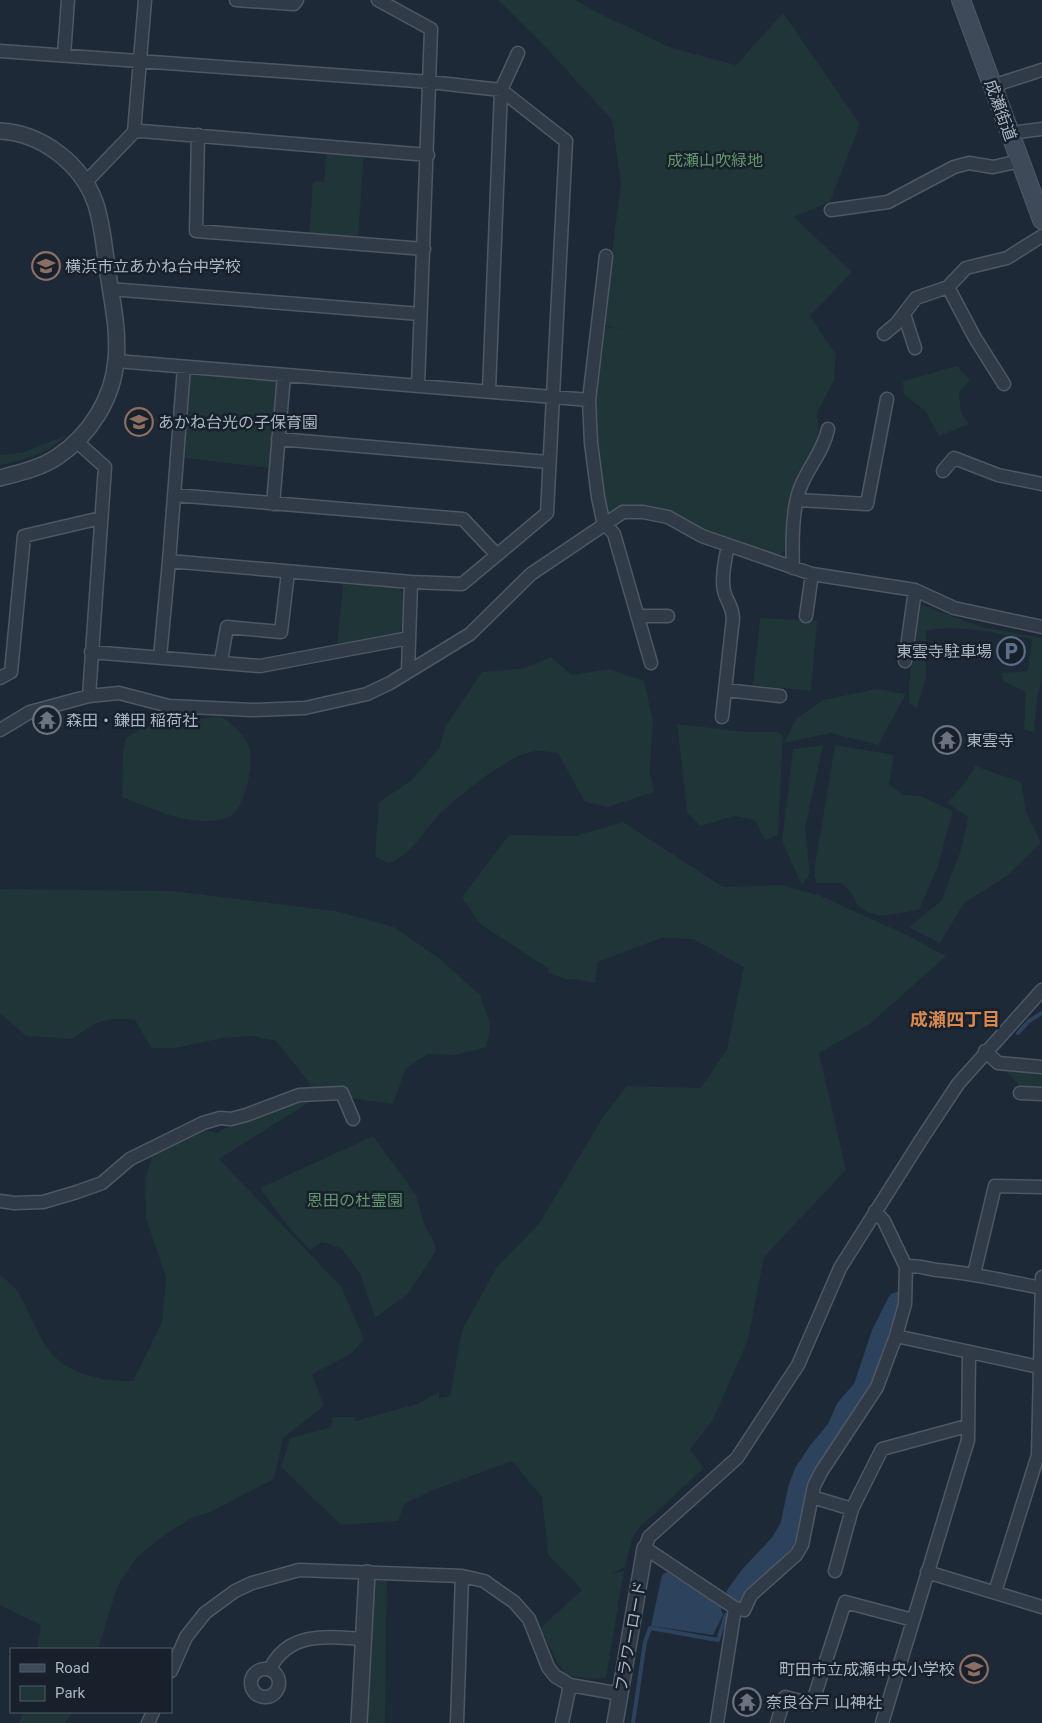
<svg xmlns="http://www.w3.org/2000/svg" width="1042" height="1723" font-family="Roboto,'Noto Sans JP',sans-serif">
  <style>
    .green { fill: #1f3537 }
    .water { fill: #2d435d }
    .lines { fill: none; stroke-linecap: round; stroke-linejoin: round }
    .stream { stroke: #2d435d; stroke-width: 4 }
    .river { stroke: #2d435d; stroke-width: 22 }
    .minor-casing { stroke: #4e5865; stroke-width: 15 }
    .tertiary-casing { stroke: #4e5865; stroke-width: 18 }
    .secondary-casing { stroke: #4e5865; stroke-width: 20 }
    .minor { stroke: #313a47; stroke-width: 12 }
    .tertiary { stroke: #313a47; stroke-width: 15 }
    .secondary { stroke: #3e4a5a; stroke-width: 18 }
    .labels { text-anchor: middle; stroke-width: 5; stroke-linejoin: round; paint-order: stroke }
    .street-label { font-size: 16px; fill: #aab5c5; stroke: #17202b }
    .park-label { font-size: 16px; fill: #61966c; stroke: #17202b }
    .poi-label { font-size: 16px; fill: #aab5c5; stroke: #17202b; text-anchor: start }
    .neighbourhood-label { font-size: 18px; font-weight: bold; fill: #da8850; stroke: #17202b }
  </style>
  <rect width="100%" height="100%" fill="#1d2936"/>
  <path class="green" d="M 498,0 L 576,0 L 594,11 L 672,48 L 736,65 L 783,13 L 860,124 L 830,202 L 794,217 L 852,272 L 810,316 L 836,355 L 834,380 L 817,413 L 820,439 L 803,466 L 790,499 L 786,550 L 777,557 L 720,538 L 664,511 L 606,518 L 601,468 L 595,442 L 594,393 L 602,326 L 623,330 L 597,323 L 610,266 L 621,184 L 612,120 L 538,39 Z
    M 326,153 L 364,155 L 358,236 L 309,233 L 313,181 L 324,182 Z
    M 957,366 L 970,380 L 959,393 L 961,413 L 969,424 L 939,436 L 926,412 L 904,394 L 903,381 Z
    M 190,374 L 278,382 L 270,468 L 185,458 Z
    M 67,435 C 49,453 25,460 0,465 L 0,455 L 24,452 Z
    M 343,584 L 398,587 L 403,593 L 402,627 L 399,633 L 337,644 Z
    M 921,605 L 982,627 L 1042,638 L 1042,676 L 1037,699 L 1034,732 L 1024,730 L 1026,692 L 1003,681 L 1002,673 L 1028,671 L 1032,639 C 1001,635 955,623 926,631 L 926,677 L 917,708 L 909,703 L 909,680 Z
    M 760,618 L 817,621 L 811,691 L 753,685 Z
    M 551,657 L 572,675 L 609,669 L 644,681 L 653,721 L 650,772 L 654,792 L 608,807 L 585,802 L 558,753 C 551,753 542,750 535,751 C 510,754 456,797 437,817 C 421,834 412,855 389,863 L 375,857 L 379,802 L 412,780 L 440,747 L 445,727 L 482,672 L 525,668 Z
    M 877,689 L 906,694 L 878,745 L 831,733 L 784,743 L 796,719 L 823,700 Z
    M 221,716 C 233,724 247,737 250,751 C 254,765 244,811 229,817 C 195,830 154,809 122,797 L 123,751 L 126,738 L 144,727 Z
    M 677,724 L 746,732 L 778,732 L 783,735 L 778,835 L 765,840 L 755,820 L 735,816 L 700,826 L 687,812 Z
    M 823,745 L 805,829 L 810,873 L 802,885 L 782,841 L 793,749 Z
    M 835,745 L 894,755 L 889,785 L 904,795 L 920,796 L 953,811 L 938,866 L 919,910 L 882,916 L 869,913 L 858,906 L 852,894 L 842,883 L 816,883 L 814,870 Z
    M 975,766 L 1021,782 L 1026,811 L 1041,843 L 1007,876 L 964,903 L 940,943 L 909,927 L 941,901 L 961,850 L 968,817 L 947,803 L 965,783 Z
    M 623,822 L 723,887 L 781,885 L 821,896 L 907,935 L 946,956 L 870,1024 L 819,1053 L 846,1170 L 764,1257 L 748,1340 L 713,1420 L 690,1450 L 704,1468 L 637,1530 L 632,1539 L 625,1567 L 612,1574 L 624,1571 L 606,1677 L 600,1679 L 567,1676 L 559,1665 L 540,1628 L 582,1590 L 548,1555 L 542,1497 L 512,1461 L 436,1489 L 405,1503 L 398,1521 L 341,1525 L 281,1467 L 290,1438 L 331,1427 L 333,1417 L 355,1417 L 355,1421 L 417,1404 L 439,1392 L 439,1398 L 450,1396 L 462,1330 L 497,1267 L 539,1224 L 603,1117 L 627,1086 L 701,1088 L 727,1049 L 744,967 L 693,939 L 661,938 L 598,962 L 595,983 L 572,979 L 568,980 L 548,973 L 549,969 L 480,924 L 462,897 L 509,835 L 576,836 Z
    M 0,889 L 173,891 L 336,911 L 394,927 L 440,959 L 480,995 L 491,1026 L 486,1047 L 456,1055 L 428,1054 L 406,1068 L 393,1104 L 322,1094 L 219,1159 L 341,1286 L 364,1339 L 351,1354 L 312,1374 L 324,1406 L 283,1438 L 274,1479 L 210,1512 L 189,1519 L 159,1539 L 136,1559 L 118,1585 L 98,1649 L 37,1649 L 41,1625 L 0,1605 L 0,1275 C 6,1280 13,1285 17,1291 C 30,1310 36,1335 51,1353 C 71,1376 105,1381 133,1381 L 162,1322 L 166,1277 L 146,1219 L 145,1179 L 156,1145 L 189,1128 L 218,1133 C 229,1124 234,1127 246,1122 C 269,1114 292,1098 311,1085 L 276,1041 L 253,1036 L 223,1038 L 175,1048 L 151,1048 L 135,1020 C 106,1017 96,1021 73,1039 L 26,1036 L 0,1013 Z
    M 1005,1070 L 1042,1072 L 1042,1088 L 1020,1086 Z
    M 373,1136 L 416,1195 L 425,1226 L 434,1241 L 436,1251 L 408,1294 L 375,1318 L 360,1274 L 341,1248 L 322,1242 L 310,1250 L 290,1229 L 260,1188 Z
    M 371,1581 L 387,1581 L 385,1723 L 366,1723 Z
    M 24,1712 L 72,1712 L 66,1723 L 19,1723 Z"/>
  <path class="water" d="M 667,1572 L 720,1606 L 723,1615 L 713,1635 L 651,1626 L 662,1575 Z"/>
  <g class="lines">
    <path class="stream" d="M 1018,1033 L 1029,1021 L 1042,1013
      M 633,1723 L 645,1642 L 650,1628 L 718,1640 L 726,1615"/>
    <path class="river" d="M 737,1595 L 751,1576 L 781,1544 L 791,1527 L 799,1489 L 805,1473 L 819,1452 L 838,1429 L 846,1410 L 864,1389 L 882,1335 L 898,1303"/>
    <defs>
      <path id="minor" d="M 236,0 L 294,4 L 297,0
        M 378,0 L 431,29 L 418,386
        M 0,51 L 430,82 L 501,90 L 566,141 L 547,513 L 497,555 L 463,519 L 174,495
        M 64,55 L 68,0
        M 992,86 L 1042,70
        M 134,132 L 145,0
        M 1010,133 L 1042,129
        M 198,135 L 196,231 L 424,249
        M 85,183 L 134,132 L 141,131 L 428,155
        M 831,210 L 888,202 L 954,167 L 969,163 L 993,167 L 1020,161
        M 606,256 L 589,400 L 591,443 L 598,497 L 603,521 L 614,534 L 651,663
        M 948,287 L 975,338 L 1004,384
        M 110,289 L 420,314
        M 904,314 L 915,348
        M 884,334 L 896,324 L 916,298 L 948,287 L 966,268 L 1007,258 L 1042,236
        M 116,361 L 589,400
        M 184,367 L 169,561 L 411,582 L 462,584 L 497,555
        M 489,390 L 501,90 L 518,53
        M 278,439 L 548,462
        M 76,441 L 105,467 L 89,696
        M 943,471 L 954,458 L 998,475 L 1042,484
        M 798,500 L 867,504 L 887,399
        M 273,504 L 284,375
        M 793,568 C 792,546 792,505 801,486 C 809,466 824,450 828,429
        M 638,616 L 668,616
        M 806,616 L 812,574
        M 91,652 L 260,666 L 409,638
        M 160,657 L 169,561
        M 221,661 L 227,627 L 281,632 L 288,572
        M 905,661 L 915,590
        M 408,671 L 411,582
        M 0,678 L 11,672 L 24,536 L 101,518
        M 725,690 L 780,696
        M 722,717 L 733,618 C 732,604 727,603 724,591 C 721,578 725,559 728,546
        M 0,730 L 30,712 L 89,696 L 119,693 L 169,706 L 252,710 L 305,708 L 367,694 L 390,683 L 470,634 L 531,574 L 623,512 L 643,512 L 668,517 L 702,536 L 812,574 L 915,590 L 954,608 L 1042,627
        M 985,1051 L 998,1063 L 1042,1067
        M 1020,1093 L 1042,1094
        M 0,1201 L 14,1203 L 43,1202 L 77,1192 L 102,1183 L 130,1159 L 203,1123 L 220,1118 L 231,1119 L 246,1115 L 299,1095 L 342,1093 L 353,1119
        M 875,1211 L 884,1221 L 906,1267 L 905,1304 L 896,1336 L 877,1387 L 821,1472 L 814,1486 L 802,1545 L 796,1555 L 751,1595 L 744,1610 L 735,1608 L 645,1548 L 649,1537 L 737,1458 L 798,1365 L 840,1268 L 921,1140 L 958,1084 L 1042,990
        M 906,1267 C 918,1264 925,1269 937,1270 C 972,1273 1006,1281 1041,1288
        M 974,1274 L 995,1186 L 1042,1187
        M 896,1336 L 1039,1367
        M 812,1497 L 852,1509 L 882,1449 L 967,1426
        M 835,1571 L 852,1509
        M 927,1572 L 1042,1607
        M 995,1592 L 1038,1455 L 1042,1277
        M251 1683a14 14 0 1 1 28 0a14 14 0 1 1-28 0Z
        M 270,1669 C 288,1632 326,1636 362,1639
        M 171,1671 L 186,1637 L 205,1613 L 235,1591 L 252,1583 L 299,1570 L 462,1576 L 484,1581 L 514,1602 L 529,1619 L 548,1667 L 555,1676 L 570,1685 L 621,1694
        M 148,1723 L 153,1712
        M 457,1723 L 462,1576
        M 562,1723 L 570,1685
        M 717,1723 L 735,1608
        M 777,1723 L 785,1697 L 812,1704 L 845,1602 L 913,1620
        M 882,1723 L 968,1440 L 969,1353"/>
      <path id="tertiary" d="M 0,131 C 41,133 81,163 95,202 C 103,224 104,250 108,273 C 112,301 119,331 116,360 C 113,399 89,436 57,457 C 41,468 19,473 0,478
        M 359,1723 L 367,1573
        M 615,1723 L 645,1548"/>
      <path id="secondary" d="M 961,0 L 1042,220"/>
    </defs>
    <use href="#minor" class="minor-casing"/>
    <use href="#tertiary" class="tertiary-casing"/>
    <use href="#secondary" class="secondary-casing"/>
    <use href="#minor" class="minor"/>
    <use href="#tertiary" class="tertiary"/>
    <use href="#secondary" class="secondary"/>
  </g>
  <defs>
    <symbol id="school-ring" viewBox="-11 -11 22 22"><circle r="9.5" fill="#17202b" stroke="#8d6e63" stroke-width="1.5"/><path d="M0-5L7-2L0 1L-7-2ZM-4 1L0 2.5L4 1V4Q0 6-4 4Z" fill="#8d6e63"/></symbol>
    <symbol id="parking-ring" viewBox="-11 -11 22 22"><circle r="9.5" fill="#17202b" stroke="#5c6f8a" stroke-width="1.5"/><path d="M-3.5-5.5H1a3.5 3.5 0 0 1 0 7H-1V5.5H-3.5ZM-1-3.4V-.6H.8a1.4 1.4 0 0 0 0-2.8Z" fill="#5c6f8a"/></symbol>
    <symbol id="temple-ring" viewBox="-11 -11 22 22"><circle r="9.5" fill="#17202b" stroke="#6b7280" stroke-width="1.5"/><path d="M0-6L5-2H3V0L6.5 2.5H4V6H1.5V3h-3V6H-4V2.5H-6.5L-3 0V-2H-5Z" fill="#6b7280"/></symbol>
  </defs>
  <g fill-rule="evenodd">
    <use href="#school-ring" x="30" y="250" width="32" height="32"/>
    <use href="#school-ring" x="123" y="406" width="32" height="32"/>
    <use href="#parking-ring" x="995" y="635" width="32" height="32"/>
    <use href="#temple-ring" x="31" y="704" width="32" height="32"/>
    <use href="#temple-ring" x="931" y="724" width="32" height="32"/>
    <use href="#school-ring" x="958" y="1653" width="32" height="32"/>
    <use href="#temple-ring" x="731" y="1686" width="32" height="32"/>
  </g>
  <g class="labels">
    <g class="street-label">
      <text transform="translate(1001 110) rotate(70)" y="6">成瀬街道</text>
      <text transform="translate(630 1636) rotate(-80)" y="6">フラワーロード</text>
    </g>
    <g class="park-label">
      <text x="715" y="166">成瀬山吹緑地</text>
      <text x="355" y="1206">恩田の杜霊園</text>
    </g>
    <g class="poi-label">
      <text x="65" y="272">横浜市立あかね台中学校</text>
      <text x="158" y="428">あかね台光の子保育園</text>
      <text x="992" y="657" text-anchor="end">東雲寺駐車場</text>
      <text x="66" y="726">森田・鎌田 稲荷社</text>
      <text x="966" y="746">東雲寺</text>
      <text x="955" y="1675" text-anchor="end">町田市立成瀬中央小学校</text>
      <text x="766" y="1708">奈良谷戸 山神社</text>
    </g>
    <g class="neighbourhood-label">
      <text x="955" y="1026">成瀬四丁目</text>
    </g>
  </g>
  <rect x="10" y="1648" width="162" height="65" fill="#17202b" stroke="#525c69"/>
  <rect x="20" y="1664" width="25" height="8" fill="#3e4a5a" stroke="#525c69"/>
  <text x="55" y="1673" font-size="15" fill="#aab5c5">Road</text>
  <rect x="20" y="1686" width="25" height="15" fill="#1f3537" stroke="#525c69"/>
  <text x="55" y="1698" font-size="15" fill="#aab5c5">Park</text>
</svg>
